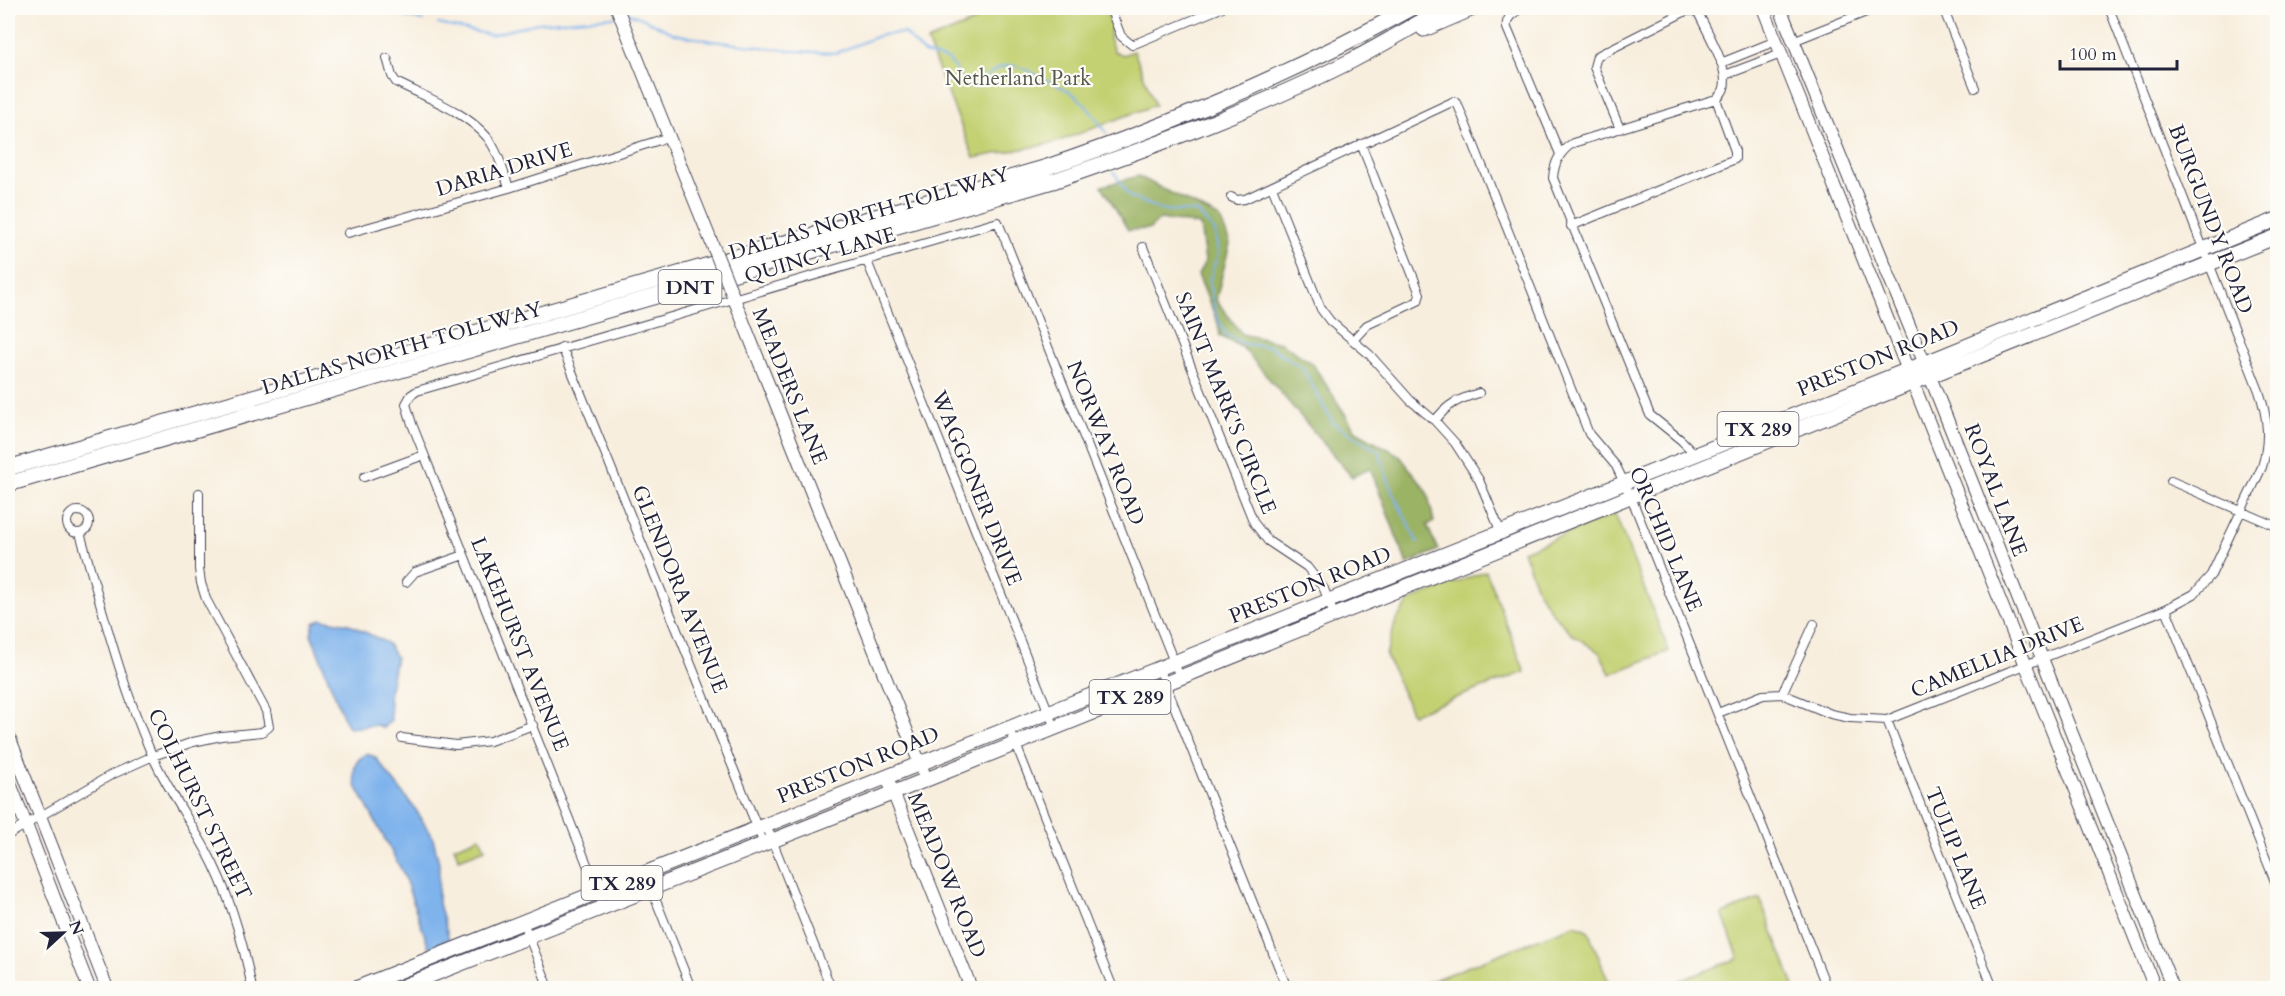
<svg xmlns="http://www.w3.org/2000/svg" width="2285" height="996" font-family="Cardo,serif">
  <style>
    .green { fill: #c4d173; stroke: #737a57; stroke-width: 1.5 }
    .forest { fill: #9bb365; stroke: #5e6a50; stroke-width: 1.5 }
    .water { fill: #7fb3ec; stroke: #506a94; stroke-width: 1.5 }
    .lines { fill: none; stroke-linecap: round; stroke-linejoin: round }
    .stream { stroke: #7fb3ec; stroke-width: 2 }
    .street-casing { stroke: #424153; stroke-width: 10 }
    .secondary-casing { stroke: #424153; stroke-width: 14 }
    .primary-casing { stroke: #424153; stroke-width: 16 }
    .highway-casing { stroke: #424153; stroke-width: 17 }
    .street { stroke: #fff; stroke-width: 8 }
    .secondary { stroke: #fff; stroke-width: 12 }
    .primary { stroke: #fff; stroke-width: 14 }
    .highway { stroke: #fff; stroke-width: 15 }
    .secondary-bridge-casing { stroke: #424153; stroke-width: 14; stroke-linecap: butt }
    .secondary-bridge { stroke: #fff; stroke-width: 12 }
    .labels { text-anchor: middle; stroke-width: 4.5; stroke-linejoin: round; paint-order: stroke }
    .shield { fill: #fdfcf7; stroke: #646373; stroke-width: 1.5 }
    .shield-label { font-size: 20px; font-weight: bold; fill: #22223b }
    .park-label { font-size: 21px; fill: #53574c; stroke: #fdfcf7 }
    .street-label { font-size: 21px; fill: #22223b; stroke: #fdfcf7 }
  </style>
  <rect width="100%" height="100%" fill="#fdfcf7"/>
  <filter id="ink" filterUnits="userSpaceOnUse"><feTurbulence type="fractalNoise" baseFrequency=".0167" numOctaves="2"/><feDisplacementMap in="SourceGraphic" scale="12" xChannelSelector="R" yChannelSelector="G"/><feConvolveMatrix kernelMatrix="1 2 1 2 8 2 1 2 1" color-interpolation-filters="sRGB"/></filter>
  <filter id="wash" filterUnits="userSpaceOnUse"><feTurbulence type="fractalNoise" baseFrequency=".008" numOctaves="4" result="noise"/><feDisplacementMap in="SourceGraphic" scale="24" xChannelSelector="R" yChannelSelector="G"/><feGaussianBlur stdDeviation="1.35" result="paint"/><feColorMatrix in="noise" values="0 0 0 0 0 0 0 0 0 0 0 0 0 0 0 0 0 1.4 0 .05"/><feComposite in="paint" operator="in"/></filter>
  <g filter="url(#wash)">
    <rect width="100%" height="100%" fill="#f8eede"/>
    <path class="green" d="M 992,8 L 1105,8 L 1112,25 L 1109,38 L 1114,51 L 1123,55 L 1134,51 L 1155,105 L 1054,143 L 974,158 L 927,41 L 974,22 Z
      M 1615,514 L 1669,651 L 1610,674 L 1600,653 L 1573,635 L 1552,613 L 1538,591 L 1523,551 Z
      M 1486,571 L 1525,672 L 1412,714 L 1386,655 L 1396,620 L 1411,600 Z
      M 480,837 L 485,849 L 459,859 L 454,847 Z
      M 1760,899 L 1794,986 L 1788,988 L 1661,988 L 1739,958 L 1722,914 Z
      M 1574,925 L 1584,928 L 1589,933 L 1611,988 L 1413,988 Z"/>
    <path class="forest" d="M 1138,176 L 1220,218 L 1230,243 L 1216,300 L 1242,334 L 1281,343 L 1312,363 L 1356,431 L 1399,455 L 1427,491 L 1434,522 L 1427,525 L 1438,550 L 1407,564 L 1370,468 L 1352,477 L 1243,348 L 1220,336 L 1218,323 L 1198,275 L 1205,261 L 1200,225 L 1160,219 L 1150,229 L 1128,230 L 1102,186 Z"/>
    <path class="water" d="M 321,619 L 349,624 L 387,643 L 396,657 L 389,694 L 391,720 L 383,728 L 378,725 L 349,728 L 345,722 L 311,634 L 314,623 Z
      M 367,754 L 375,757 L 416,810 L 433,838 L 439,863 L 438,900 L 449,939 L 429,948 L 403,873 L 355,784 C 353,769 353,761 367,754 Z"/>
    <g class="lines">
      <path class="stream" d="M 396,8 L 402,16 L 423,21
        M 627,13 L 642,18 L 675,34 L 712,41 L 793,51 L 836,53 L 881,35 L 904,33 L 924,53 L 949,60 L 967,86 L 977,87 C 1003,55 1016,64 1049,81 C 1058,86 1070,90 1077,97 C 1089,107 1097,121 1107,133
        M 438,24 L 491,35 L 537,23 L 614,17
        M 1114,172 L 1129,196 L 1161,210 L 1197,212 L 1215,231 L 1218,253 L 1209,282 L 1215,312 L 1225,334 L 1244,344 L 1271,347 L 1303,369 L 1333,423 L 1379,451 L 1391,489 L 1418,543"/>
    </g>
  </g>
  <g filter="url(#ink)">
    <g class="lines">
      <defs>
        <path id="street" d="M 1110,8 L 1121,36 L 1132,45 L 1221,8
          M 1522,8 C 1514,13 1505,17 1507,28 L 1560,154
          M 1696,8 C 1704,27 1730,67 1724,88 C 1723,93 1719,96 1716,99 L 1573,143 C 1560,151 1554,162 1553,178 L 1650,415 L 1681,440 L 1697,456
          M 1943,8 L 1975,88
          M 2274,8 L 2278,16
          M 1793,41 L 1876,8
          M 387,58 L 392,76 L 396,82 C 425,97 465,111 487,137 C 498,151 503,170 509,188
          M 1721,63 L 1776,41
          M 1725,75 L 1781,54
          M 1620,129 L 1594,67 L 1597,56 L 1686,11 L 1697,10
          M 1272,187 L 1321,309 L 1330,321 L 1369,354 L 1410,400 L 1435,421 L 1455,443 L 1479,480 L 1502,535
          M 1231,197 L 1237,200 L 1245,199 L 1450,103 L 1454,101 L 1458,105 L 1589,434 L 1616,466 L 1631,497 L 1827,988
          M 1571,226 L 1735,159 L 1735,151 L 1716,99
          M 348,233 L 509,188 L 669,137
          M 1143,247 L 1254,523 L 1268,541 L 1307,567 L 1324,589 L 1334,615
          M 867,261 L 1055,728
          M 1354,339 L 1367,325 L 1418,301 L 1420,294 L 1361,144
          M 562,347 L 764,844
          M 1435,421 C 1447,404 1459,399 1479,393
          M 364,477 L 424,455
          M 2171,481 L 2278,527
          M67 522a11 11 0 1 1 22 0a11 11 0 1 1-22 0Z
          M 80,533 C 102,608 121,684 152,755 C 167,788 188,818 206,850 C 229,892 243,941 252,988
          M 406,582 L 415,572 L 464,555
          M 2166,609 L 2278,889
          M 1159,668 L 1287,988
          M 1782,694 L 1814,624
          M 1718,713 L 1763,695 L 1782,694 L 1831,714 L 1850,718 L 1887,720 L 2166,609 L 2194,594 L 2211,575 L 2262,467 C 2270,440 2268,418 2259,391 L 2109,8
          M 1887,720 L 1993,988
          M 1009,727 L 1113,988
          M 402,738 L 456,745 L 490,741 L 533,725
          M 766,825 L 831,988
          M 8,835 L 111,775 L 153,756 L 193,742 L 221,736 L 262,732 L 269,727 L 266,711 L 206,599 L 201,583 L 199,569 L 199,493
          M 645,873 L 691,988
          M 604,907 L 412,424 L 406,404 L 411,395 L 417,391 L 998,222 L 1180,677
          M 523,922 L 549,988"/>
        <path id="secondary" d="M 617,8 L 715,251
          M 1763,8 L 2155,988
          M 1780,8 L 1935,389 L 2173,988
          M 729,286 L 926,779
          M 8,734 L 107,988
          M 887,777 L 971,988
          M 8,778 L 89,988"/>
        <path id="primary" d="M 357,988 L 1925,363 L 2278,219
          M 399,988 L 893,793 L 2278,236"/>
        <path id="highway" d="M 1424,29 L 1473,8
          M 8,468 L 1044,168 C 1171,125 1293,73 1411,8
          M 8,484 L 1056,180 C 1155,146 1255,109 1349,62 C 1382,45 1413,26 1445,8"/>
      </defs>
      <use href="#street" class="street-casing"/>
      <use href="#secondary" class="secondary-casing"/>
      <use href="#primary" class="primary-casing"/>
      <use href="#highway" class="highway-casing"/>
      <use href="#street" class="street"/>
      <use href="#secondary" class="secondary"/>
      <use href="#primary" class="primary"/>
      <use href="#highway" class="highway"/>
      <defs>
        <path id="secondary-bridge" d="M 715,251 L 729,286"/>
      </defs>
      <use href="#secondary-bridge" class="secondary-bridge-casing"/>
      <use href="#secondary-bridge" class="secondary-bridge"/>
    </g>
  </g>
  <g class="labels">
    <g class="shield">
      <rect x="658.5" y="270" width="63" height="34" rx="4.5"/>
      <rect x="1717.5" y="412" width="81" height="34" rx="4.5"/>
      <rect x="1089.5" y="680" width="81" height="34" rx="4.5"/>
      <rect x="581.5" y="866" width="81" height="34" rx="4.5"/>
    </g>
    <g class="shield-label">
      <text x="690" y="294">DNT</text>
      <text x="1758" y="436">TX 289</text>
      <text x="1130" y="704">TX 289</text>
      <text x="622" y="890">TX 289</text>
    </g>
    <g class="park-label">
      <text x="1018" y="85">Netherland Park</text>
    </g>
    <g class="street-label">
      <text transform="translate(504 169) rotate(-17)" y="7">DARIA DRIVE</text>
      <text transform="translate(869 213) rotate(-16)" y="7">DALLAS NORTH TOLLWAY</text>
      <text transform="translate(2211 219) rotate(69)" y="7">BURGUNDY ROAD</text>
      <text transform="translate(820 255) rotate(-16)" y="7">QUINCY LANE</text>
      <text transform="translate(402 348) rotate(-16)" y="7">DALLAS NORTH TOLLWAY</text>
      <text transform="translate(1878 358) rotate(-22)" y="7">PRESTON ROAD</text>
      <text transform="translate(790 386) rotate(68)" y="7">MEADERS LANE</text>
      <text transform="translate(1226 403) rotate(68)" y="7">SAINT MARK'S CIRCLE</text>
      <text transform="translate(1106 443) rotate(68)" y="7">NORWAY ROAD</text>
      <text transform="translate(977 488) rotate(68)" y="7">WAGGONER DRIVE</text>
      <text transform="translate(1996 490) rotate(69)" y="7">ROYAL LANE</text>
      <text transform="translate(1666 539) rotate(67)" y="7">ORCHID LANE</text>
      <text transform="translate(1310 585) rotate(-22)" y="7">PRESTON ROAD</text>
      <text transform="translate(680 589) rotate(68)" y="7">GLENDORA AVENUE</text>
      <text transform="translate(520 644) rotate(68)" y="7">LAKEHURST AVENUE</text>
      <text transform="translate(1997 657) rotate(-22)" y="7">CAMELLIA DRIVE</text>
      <text transform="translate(858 765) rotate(-22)" y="7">PRESTON ROAD</text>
      <text transform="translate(200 804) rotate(64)" y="7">COLHURST STREET</text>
      <text transform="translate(1956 848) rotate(68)" y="7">TULIP LANE</text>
      <text transform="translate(947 875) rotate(68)" y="7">MEADOW ROAD</text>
    </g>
  </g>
  <rect width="2285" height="996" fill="none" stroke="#fdfcf7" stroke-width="30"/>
  <g transform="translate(63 933) rotate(68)" stroke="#fdfcf7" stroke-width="4.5" paint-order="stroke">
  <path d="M0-4.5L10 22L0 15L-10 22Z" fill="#22223b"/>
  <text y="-9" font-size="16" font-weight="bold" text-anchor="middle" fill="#22223b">N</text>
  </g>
  <path d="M2060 60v9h117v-9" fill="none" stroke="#22223b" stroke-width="3"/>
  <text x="2069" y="60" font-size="18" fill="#22223b" stroke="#fdfcf7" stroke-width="4.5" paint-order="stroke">100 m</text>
</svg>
